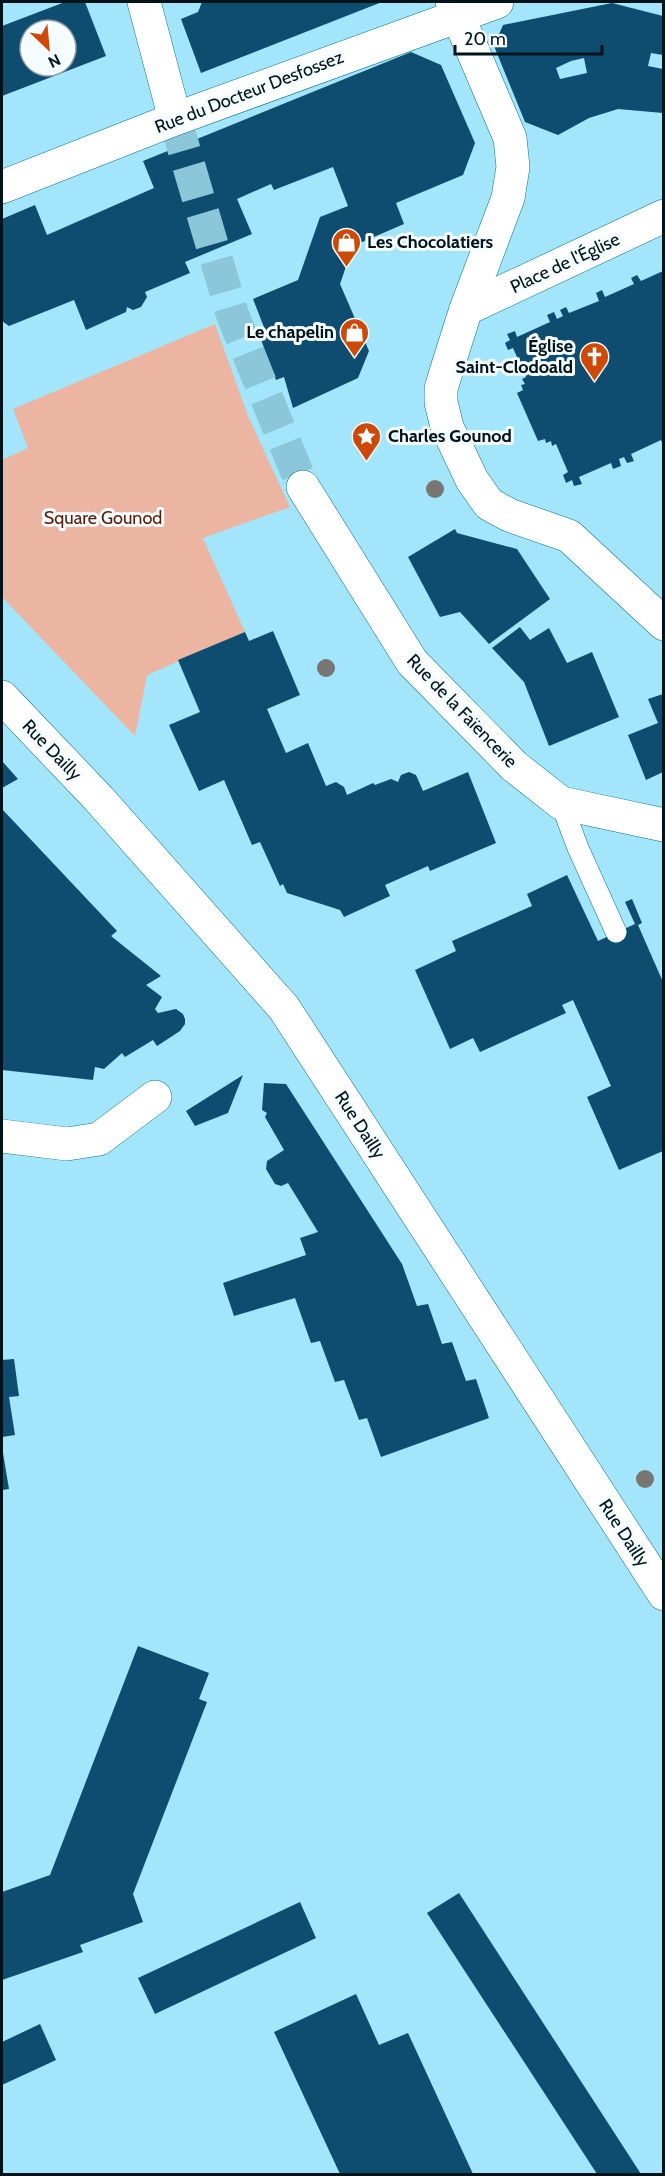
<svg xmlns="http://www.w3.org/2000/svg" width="665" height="2176" font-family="Cabin,sans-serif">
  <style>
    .green { fill: #ecb5a1 }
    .building { fill: #0e4c70; fill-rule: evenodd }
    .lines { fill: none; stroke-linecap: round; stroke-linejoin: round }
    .street-tunnel { stroke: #8bc6d9; stroke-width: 33; stroke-dasharray: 33 16; stroke-linecap: butt }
    .lane-casing { stroke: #08728a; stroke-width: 22 }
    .street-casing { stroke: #08728a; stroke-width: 34 }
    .primary-casing { stroke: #08728a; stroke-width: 34 }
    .lane { stroke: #fff; stroke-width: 21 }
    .street { stroke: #fff; stroke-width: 33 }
    .primary { stroke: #fff; stroke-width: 33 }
    .tree { fill: #787673 }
    .labels { text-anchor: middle; stroke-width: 6; stroke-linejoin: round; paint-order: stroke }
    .street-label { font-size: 18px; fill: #00131a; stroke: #f4fcff }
    .poi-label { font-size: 18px; font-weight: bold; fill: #00131a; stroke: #f4fcff; text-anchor: start }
    .park-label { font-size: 18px; fill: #551c04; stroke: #f4fcff }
  </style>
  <rect width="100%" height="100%" fill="#a3e5fb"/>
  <path class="green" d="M 215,324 L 248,416 L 290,507 L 203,538 L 245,632 L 147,675 L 135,736 L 2,597 L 2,460 L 28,448 L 13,409 Z"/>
  <path class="building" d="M 65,2 L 85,2 L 106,56 L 2,96 L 2,26 ZM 30,30 L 66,30 L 66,66 L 30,66 Z
    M 202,2 L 382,2 L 201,73 L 181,19 L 198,12 Z
    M 612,3 L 663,16 L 663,55 L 651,53 L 648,66 L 663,69 L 663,113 L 618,109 L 589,118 L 558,135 L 525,122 L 494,46 L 503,25 ZM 584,58 L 587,73 L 560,79 L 556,68 L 571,61 Z
    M 411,52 L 441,65 L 475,143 L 463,175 L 396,203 L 404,224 L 353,246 L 340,284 L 369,351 L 358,378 L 293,408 L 284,377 L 276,380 L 260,337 L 267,335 L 253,299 L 298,280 L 320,217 L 348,206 L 333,167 L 274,190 L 271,184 L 237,199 L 252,234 L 185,262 L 190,273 L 145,292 L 147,297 L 141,307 L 133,310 L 127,307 L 126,312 L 86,330 L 74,300 L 9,326 L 2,321 L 2,219 L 35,205 L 47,235 L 154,188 L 143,161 Z
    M 663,271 L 663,445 L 661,440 L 631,454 L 634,461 L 627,463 L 624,457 L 619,459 L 621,466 L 613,469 L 611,463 L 579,477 L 582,484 L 574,486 L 572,480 L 566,483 L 563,475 L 568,472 L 556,444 L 552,446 L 551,441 L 546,443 L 545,439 L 538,441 L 517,393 L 523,390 L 521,385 L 525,384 L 522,379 L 526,377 L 513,348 L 508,350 L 505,343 L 510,340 L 507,334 L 515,331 L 517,337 L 550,322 L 547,315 L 554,312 L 557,319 L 563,316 L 560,310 L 566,307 L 569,313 L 599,301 L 596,293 L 602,290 L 605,297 L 634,284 L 631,278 L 637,275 L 641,281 Z
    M 455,529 L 457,533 L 517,549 L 550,599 L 489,644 L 460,612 L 440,617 L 408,557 Z
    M 520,627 L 530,640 L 549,628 L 567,663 L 592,652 L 619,717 L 549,746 L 524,682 L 492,648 Z
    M 273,631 L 300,695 L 267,709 L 286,753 L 308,743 L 326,786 L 336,782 L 344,787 L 347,795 L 373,783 L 375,785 L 391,779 L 398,782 L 401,775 L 409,772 L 416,775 L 423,791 L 468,772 L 496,843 L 430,871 L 428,866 L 385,885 L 390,896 L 344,917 L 340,910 L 287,893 L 283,884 L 280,886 L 260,842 L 252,845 L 224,780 L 199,791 L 169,725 L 200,712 L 178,660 L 245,632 L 249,641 Z
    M 663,694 L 663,772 L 646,780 L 628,735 L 658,723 L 648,699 Z
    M 2,761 L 18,779 L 2,788 Z
    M 2,809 L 117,931 L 111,936 L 161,976 L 146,985 L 162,997 L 155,1009 L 158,1013 L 176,1009 L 183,1014 L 185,1019 L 185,1024 L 180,1031 L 157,1046 L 153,1040 L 125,1057 L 122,1053 L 104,1069 L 95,1067 L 93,1080 L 2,1070 Z
    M 567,875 L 598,941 L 635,924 L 625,902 L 632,899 L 642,923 L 638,925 L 663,982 L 663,1151 L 619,1170 L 587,1097 L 611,1086 L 573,1000 L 562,1005 L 566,1013 L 480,1052 L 473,1038 L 450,1049 L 415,970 L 456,951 L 452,941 L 532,906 L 527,894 Z
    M 243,1075 L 228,1113 L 195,1126 L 186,1111 Z
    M 264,1083 L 286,1084 L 402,1264 L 417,1306 L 428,1304 L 442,1344 L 452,1342 L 466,1381 L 476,1379 L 489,1418 L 381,1457 L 367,1418 L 359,1420 L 344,1380 L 335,1382 L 320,1341 L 311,1343 L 295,1298 L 234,1316 L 223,1283 L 306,1255 L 300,1238 L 318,1232 L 288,1183 L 281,1186 L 275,1184 L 266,1169 L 267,1161 L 284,1150 L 265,1117 L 267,1113 L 262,1110 Z
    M 14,1359 L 19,1396 L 9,1397 L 15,1435 L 2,1437 L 2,1360 Z
    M 2,1447 L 9,1489 L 2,1490 Z
    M 138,1646 L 209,1673 L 199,1699 L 207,1702 L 133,1894 L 143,1922 L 80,1945 L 83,1952 L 2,1980 L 2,1892 L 50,1875 Z
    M 459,1893 L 641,2174 L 597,2174 L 427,1913 Z
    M 300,1902 L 316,1938 L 155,2014 L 138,1978 Z
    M 356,1994 L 379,2045 L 408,2033 L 473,2174 L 340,2174 L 274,2032 Z
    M 40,2024 L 56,2060 L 2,2085 L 2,2042 Z"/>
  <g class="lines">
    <path class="street-tunnel" d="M 175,119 L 233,316 L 303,487"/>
    <defs>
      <path id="lane" d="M 561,803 L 578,848 L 616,932"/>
      <path id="street" d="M 144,2 L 175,119
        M 452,2 L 510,138 L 513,167 L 508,198 L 466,309 L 446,372 L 441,389 L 441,402 L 447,427 L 472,480 L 489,504 L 509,515 L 569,536 L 664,624
        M 2,187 L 175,119 L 497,2
        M 466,309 L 664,216
        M 303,487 L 412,662 L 514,766 L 561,803 L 664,825
        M 2,1136 L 67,1144 L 99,1139 L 155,1097"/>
      <path id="primary" d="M 2,697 L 99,799 L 284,1008 L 664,1594"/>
    </defs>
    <use href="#lane" class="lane-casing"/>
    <use href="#street" class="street-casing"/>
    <use href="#primary" class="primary-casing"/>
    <use href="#lane" class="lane"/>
    <use href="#street" class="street"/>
    <use href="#primary" class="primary"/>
  </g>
  <g class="tree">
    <circle cx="435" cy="489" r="9"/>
    <circle cx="326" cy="668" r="9"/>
    <circle cx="645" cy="1479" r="9"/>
  </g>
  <defs>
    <symbol id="shop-pin" viewBox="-11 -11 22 30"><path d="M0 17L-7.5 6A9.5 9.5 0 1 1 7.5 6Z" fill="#ce4905" stroke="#f4fcff"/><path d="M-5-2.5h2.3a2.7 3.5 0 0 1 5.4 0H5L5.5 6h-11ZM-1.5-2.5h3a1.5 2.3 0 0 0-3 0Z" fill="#fff"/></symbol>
    <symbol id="church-pin" viewBox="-11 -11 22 30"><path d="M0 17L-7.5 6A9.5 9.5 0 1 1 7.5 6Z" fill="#ce4905" stroke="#f4fcff"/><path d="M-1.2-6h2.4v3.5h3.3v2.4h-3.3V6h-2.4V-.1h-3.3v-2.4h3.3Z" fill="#fff"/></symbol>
    <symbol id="sight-pin" viewBox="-11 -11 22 30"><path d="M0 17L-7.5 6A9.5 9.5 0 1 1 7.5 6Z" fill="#ce4905" stroke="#f4fcff"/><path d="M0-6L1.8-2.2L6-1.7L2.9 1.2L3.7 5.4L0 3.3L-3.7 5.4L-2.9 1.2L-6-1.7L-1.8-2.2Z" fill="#fff"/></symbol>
  </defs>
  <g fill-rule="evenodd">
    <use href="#shop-pin" x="330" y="226" width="33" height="45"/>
    <use href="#shop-pin" x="338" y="316" width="33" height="45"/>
    <use href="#church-pin" x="578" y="340" width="33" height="45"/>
    <use href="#sight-pin" x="350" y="420" width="33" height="45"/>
  </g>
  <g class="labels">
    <g class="street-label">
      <text transform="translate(249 92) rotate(-21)" y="6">Rue du Docteur Desfossez</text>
      <text transform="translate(565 263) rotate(-25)" y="6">Place de l'Église</text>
      <text transform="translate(462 711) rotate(46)" y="6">Rue de la Faïencerie</text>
      <text transform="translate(52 750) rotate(46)" y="6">Rue Dailly</text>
      <text transform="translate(360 1125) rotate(57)" y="6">Rue Dailly</text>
      <text transform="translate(624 1533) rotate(57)" y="6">Rue Dailly</text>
    </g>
    <g class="poi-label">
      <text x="367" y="248">Les Chocolatiers</text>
      <text x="334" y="338" text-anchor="end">Le chapelin</text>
      <text x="573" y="352" text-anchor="end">Église<tspan x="573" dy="21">Saint-Clodoald</tspan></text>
      <text x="388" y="442">Charles Gounod</text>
    </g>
    <g class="park-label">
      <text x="103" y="524">Square Gounod</text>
    </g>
  </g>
  <rect width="665" height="2176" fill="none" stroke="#00131a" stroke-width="6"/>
  <g transform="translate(48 48) rotate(154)"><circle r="28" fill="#f4fcff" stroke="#929fa3" stroke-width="1.5"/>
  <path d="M0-4.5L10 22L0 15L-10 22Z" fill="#ce4905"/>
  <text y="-9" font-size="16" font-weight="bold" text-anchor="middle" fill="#00131a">N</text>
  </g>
  <path d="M455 45v9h147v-9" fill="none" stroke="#00131a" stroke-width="3"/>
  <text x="464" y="45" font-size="18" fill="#00131a" stroke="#f4fcff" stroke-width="4.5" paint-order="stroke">20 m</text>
</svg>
